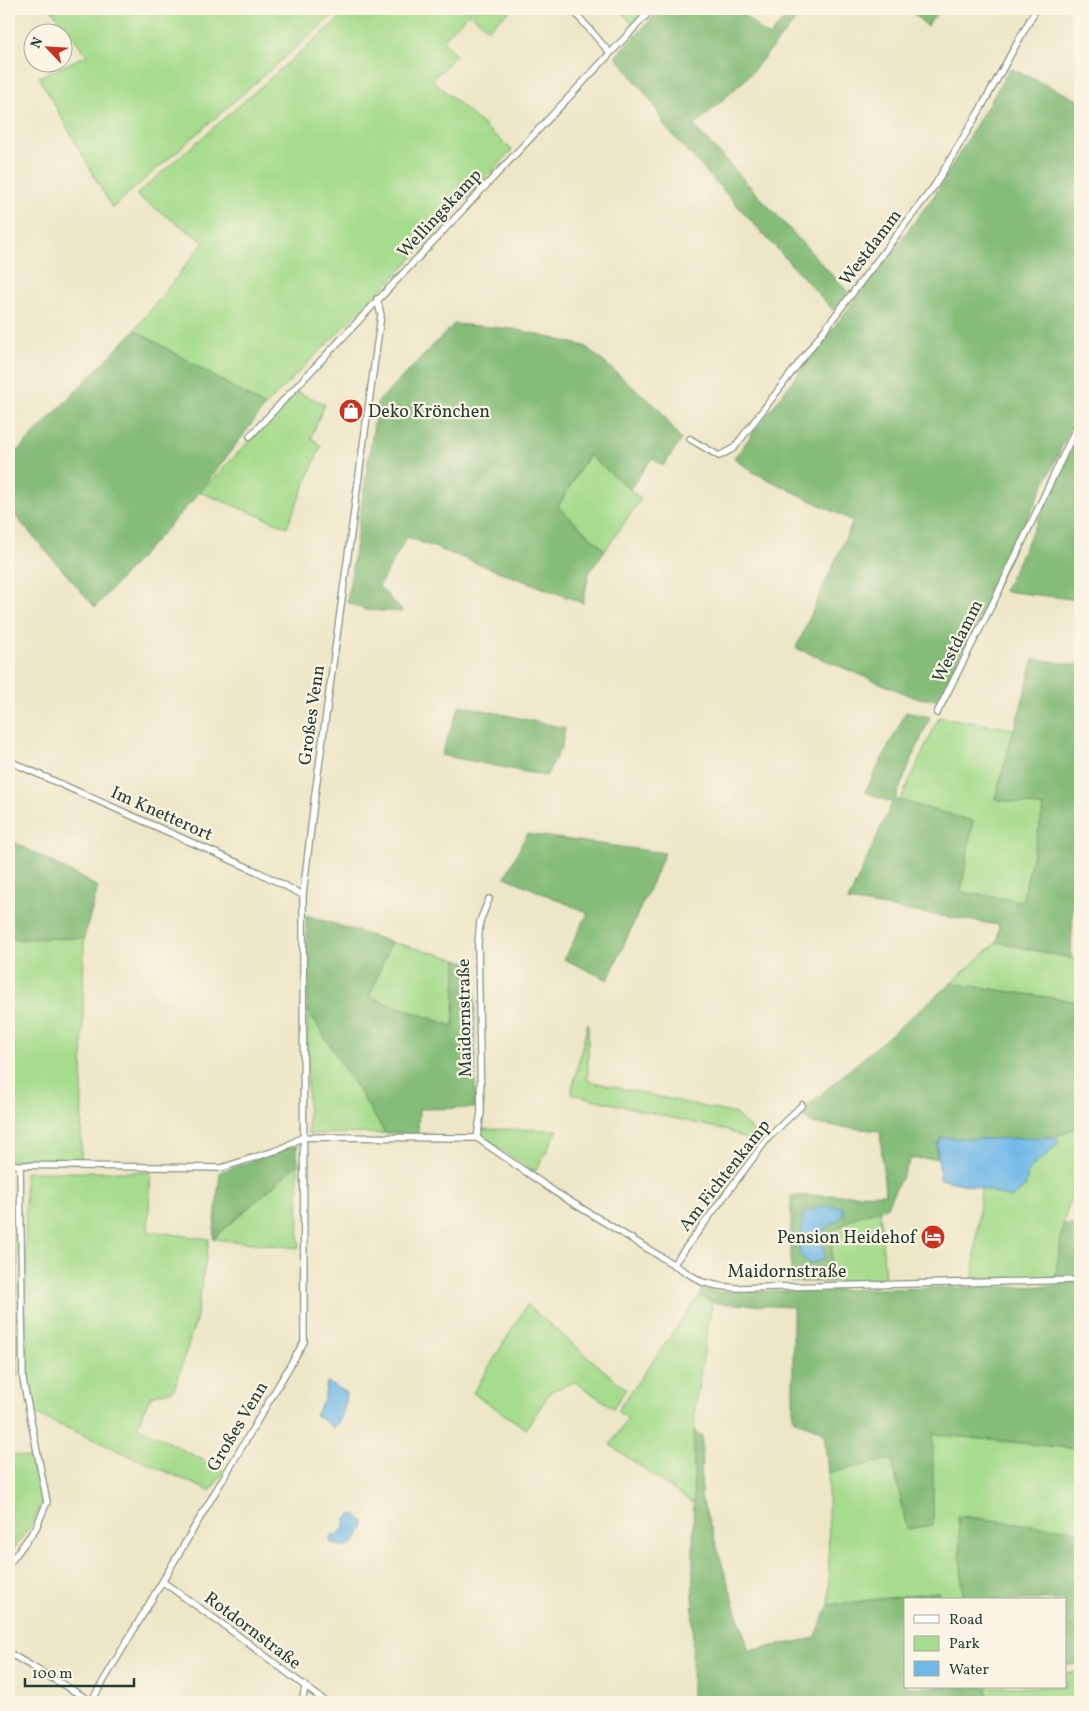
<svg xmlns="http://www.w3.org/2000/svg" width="1089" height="1711" font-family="Vollkorn,serif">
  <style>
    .green { fill: #a6dc8d; stroke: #628c60 }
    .forest { fill: #84bc78; stroke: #527c56 }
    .water { fill: #6fb8e8; stroke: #477a8e }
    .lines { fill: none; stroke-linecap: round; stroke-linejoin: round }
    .minor-casing { stroke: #86927e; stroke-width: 8 }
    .minor { stroke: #fff; stroke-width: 5.5 }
    .labels { text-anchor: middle; stroke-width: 4.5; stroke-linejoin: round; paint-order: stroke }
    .street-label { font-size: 18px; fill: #1f3d34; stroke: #fcf5e5 }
    .poi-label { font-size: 18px; fill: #1f3d34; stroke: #fcf5e5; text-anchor: start }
  </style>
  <rect width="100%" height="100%" fill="#fcf5e5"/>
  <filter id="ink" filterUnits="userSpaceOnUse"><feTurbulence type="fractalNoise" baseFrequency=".02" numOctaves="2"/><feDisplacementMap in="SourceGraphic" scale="10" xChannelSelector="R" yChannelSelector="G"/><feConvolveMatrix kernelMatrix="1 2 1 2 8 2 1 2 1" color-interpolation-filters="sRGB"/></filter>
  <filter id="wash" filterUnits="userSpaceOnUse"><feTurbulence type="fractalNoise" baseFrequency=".0096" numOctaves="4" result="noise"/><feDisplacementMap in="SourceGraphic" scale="20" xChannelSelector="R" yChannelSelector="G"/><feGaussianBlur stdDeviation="1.12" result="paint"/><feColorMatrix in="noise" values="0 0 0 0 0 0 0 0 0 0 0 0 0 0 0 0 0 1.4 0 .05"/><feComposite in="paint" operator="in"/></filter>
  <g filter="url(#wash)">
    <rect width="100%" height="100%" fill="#ede6c7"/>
    <path class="green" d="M 51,9 L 340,9 L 112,208 L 39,77 L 87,55 Z
      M 350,9 L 512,9 L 488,29 L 470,13 L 443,40 L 456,56 L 432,80 L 512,150 L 400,271 L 265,406 L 135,330 L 204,242 L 136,195 Z
      M 619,9 L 646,9 L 632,24 Z
      M 297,392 L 325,404 L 311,437 L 321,446 L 287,527 L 200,492 Z
      M 589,454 L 641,499 L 605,550 L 558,507 Z
      M 939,717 L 1014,729 L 995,799 L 1045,807 L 1022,902 L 961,892 L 972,821 L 900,801 Z
      M 84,938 L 81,1162 L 9,1161 L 9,939 Z
      M 391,942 L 457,959 L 453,1026 L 369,997 Z
      M 997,942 L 1080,960 L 1080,1002 L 951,983 Z
      M 307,1009 L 385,1133 L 308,1134 Z
      M 588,1023 L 588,1081 L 736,1114 L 756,1134 L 751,1142 L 729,1131 L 571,1094 Z
      M 1080,1126 L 1080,1163 L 1063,1225 L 1056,1277 L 973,1278 L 981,1188 L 1011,1198 L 1026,1186 L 1028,1170 L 1050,1152 L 1059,1142 L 1055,1137 Z
      M 482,1129 L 558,1130 L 535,1172 L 481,1136 Z
      M 298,1164 L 299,1248 L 213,1239 Z
      M 25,1172 L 151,1172 L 148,1231 L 209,1239 L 196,1320 L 174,1390 L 151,1396 L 137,1426 L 224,1471 L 210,1491 L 35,1414 L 27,1382 Z
      M 880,1210 L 885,1281 L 831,1282 L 832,1232 L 855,1217 Z
      M 18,1236 L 18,1377 L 9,1377 L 9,1237 Z
      M 700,1295 L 712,1302 L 695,1407 L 694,1504 L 610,1445 L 628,1419 L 617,1411 Z
      M 527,1305 L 626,1389 L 613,1408 L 575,1382 L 551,1391 L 526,1429 L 473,1393 Z
      M 932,1434 L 1080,1449 L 1080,1531 L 959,1516 L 963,1600 L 938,1600 L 938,1592 L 829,1605 L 828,1473 L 892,1459 L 907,1528 L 933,1525 Z
      M 9,1454 L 34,1459 L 43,1501 L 31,1526 L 9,1555 Z
      M 1080,1672 L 1080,1702 L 987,1702 L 987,1687 L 1065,1687 L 1065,1673 Z"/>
    <path class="forest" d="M 661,9 L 737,9 L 769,37 L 793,9 L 805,9 L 746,79 L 694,126 L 848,292 L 834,311 L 666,128 L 654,105 L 616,56 Z
      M 908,9 L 941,9 L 927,26 Z
      M 1010,68 L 1080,101 L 1080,408 L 994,590 L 938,700 L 916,698 L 796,648 L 853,521 L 753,472 L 734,458 L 934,196 Z
      M 454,324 L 514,329 L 585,346 L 659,409 L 681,440 L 663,466 L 652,458 L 630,489 L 588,455 L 558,507 L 605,550 L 589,573 L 583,603 L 407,537 L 379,586 L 403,612 L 365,610 L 347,602 L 377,403 Z
      M 135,330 L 265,406 L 200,492 L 95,607 L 9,509 L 9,460 Z
      M 1080,433 L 1080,600 L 1004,591 Z
      M 1080,655 L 1080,863 L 1074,870 L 1071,958 L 997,942 L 999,925 L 848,901 L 892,803 L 865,792 L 906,712 L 930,717 L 895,799 L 973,821 L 961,892 L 1022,901 L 1044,807 L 995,799 L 1034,659 L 1078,665 Z
      M 460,705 L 565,728 L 562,746 L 546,776 L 441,755 Z
      M 527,834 L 665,853 L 608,980 L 564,959 L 588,913 L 505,877 Z
      M 9,839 L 98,887 L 84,938 L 9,939 Z
      M 306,915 L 391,942 L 369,997 L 453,1026 L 457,959 L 475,965 L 475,1108 L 419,1109 L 418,1133 L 385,1133 L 307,1009 Z
      M 951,983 L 1080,1002 L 1080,1126 L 1055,1137 L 988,1139 L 941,1138 L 937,1145 L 937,1158 L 911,1159 L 886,1208 L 855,1217 L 832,1232 L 831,1282 L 791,1282 L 791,1196 L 885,1194 L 880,1131 L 813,1124 L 799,1113 Z
      M 297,1145 L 298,1164 L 213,1239 L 220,1172 Z
      M 1080,1224 L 1080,1449 L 933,1434 L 933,1525 L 907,1529 L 892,1459 L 828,1473 L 824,1432 L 793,1419 L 793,1307 L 715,1303 L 700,1295 L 703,1288 L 719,1292 L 1054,1286 L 1063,1225 Z
      M 694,1431 L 702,1436 L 701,1496 L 749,1651 L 815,1638 L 829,1605 L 938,1592 L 938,1600 L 905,1600 L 905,1687 L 987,1687 L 987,1702 L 687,1702 L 692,1698 Z
      M 958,1516 L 1080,1531 L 1080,1664 L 1065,1665 L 1065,1600 L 963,1600 Z"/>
    <path class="water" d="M 1055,1137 L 1059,1142 L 1050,1152 L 1028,1170 L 1026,1186 L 1011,1198 L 981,1188 L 940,1179 L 937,1145 L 941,1138 L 988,1139 Z
      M 821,1206 L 842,1207 L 844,1215 L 824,1230 L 824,1259 L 809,1264 L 799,1253 L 803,1213 Z
      M 327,1382 L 346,1392 C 345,1407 344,1417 334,1428 L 315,1415 L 324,1399 Z
      M 353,1514 L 358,1516 L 364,1523 L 363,1529 L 360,1531 C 356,1548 344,1549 330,1542 L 332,1535 L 337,1535 L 343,1529 L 346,1522 L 345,1519 Z"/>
  </g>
  <g filter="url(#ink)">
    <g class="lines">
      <defs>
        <path id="minor" d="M 572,9 L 610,53
          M 250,436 L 652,9
          M 690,439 L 719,456 L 734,448 L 935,185 L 981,108 L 1036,9
          M 937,713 L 997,595 L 1080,420
          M 9,761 L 258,872 L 303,895
          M 477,1138 L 481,1112 L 478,944 L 480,921 L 489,899
          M 9,1165 L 221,1168 L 281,1149 L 303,1137 L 477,1138 L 555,1192 L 702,1282 L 719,1286 L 736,1288 L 1080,1280
          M 673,1265 L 768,1138 L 802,1105
          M 9,1564 L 36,1528 L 47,1502 L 23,1380 L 20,1165
          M 163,1582 L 236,1634 L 326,1702
          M 9,1653 L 91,1701
          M 91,1702 L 304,1342 L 303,895 L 314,802 L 381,315 L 377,299
          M 302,1702 L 305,1688"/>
      </defs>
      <use href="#minor" class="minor-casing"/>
      <use href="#minor" class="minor"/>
    </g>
  </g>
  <defs>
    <symbol id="shop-disc" viewBox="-11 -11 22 22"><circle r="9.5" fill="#c8321e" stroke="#fcf5e5"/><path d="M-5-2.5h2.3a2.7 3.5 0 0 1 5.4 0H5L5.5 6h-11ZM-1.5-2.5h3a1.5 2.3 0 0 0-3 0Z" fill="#fff"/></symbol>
    <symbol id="hotel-disc" viewBox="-11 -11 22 22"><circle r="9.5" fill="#c8321e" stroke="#fcf5e5"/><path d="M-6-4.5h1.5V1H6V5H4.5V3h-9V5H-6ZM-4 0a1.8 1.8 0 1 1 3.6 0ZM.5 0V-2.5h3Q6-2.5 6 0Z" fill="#fff"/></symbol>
  </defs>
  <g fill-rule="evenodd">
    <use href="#shop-disc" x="337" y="397" width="28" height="28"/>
    <use href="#hotel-disc" x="919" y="1223" width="28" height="28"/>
  </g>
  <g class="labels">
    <g class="street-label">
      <text transform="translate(439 213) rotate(-47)" y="6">Wellingskamp</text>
      <text transform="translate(870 247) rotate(-53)" y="6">Westdamm</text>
      <text transform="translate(957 641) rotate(-63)" y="6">Westdamm</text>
      <text transform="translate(311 715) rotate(-82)" y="6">Großes Venn</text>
      <text transform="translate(162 813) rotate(24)" y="6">Im Knetterort</text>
      <text transform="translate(464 1018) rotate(-91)" y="6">Maidornstraße</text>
      <text transform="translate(724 1175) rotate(-52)" y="6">Am Fichtenkamp</text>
      <text x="787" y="1277">Maidornstraße</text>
      <text transform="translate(237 1426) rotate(-59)" y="6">Großes Venn</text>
      <text transform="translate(253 1630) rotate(37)" y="6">Rotdornstraße</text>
    </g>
    <g class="poi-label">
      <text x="368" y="417">Deko Krönchen</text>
      <text x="916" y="1243" text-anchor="end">Pension Heidehof</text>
    </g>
  </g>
  <rect width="1089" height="1711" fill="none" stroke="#fcf5e5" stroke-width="30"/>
  <rect x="904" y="1598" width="162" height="90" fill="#fcf5e5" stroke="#a4ab9e"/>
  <rect x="914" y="1615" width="25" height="8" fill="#ffffff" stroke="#a4ab9e"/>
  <text x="949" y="1624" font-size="15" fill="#1f3d34">Road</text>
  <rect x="914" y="1636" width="25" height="15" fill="#a6dc8d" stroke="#a4ab9e"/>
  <text x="949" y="1648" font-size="15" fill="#1f3d34">Park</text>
  <rect x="914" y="1661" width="25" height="15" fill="#6fb8e8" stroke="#a4ab9e"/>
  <text x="949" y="1674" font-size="15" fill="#1f3d34">Water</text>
  <g transform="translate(48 48) rotate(295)"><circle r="24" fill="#fcf5e5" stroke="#a4ab9e"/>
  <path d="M0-4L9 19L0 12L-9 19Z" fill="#c8321e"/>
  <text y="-8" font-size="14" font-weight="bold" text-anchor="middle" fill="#1f3d34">N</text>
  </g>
  <path d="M25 1678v8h109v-8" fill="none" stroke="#1f3d34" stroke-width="2.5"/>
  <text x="32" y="1678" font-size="15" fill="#1f3d34" stroke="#fcf5e5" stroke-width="4" paint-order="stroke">100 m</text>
</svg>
